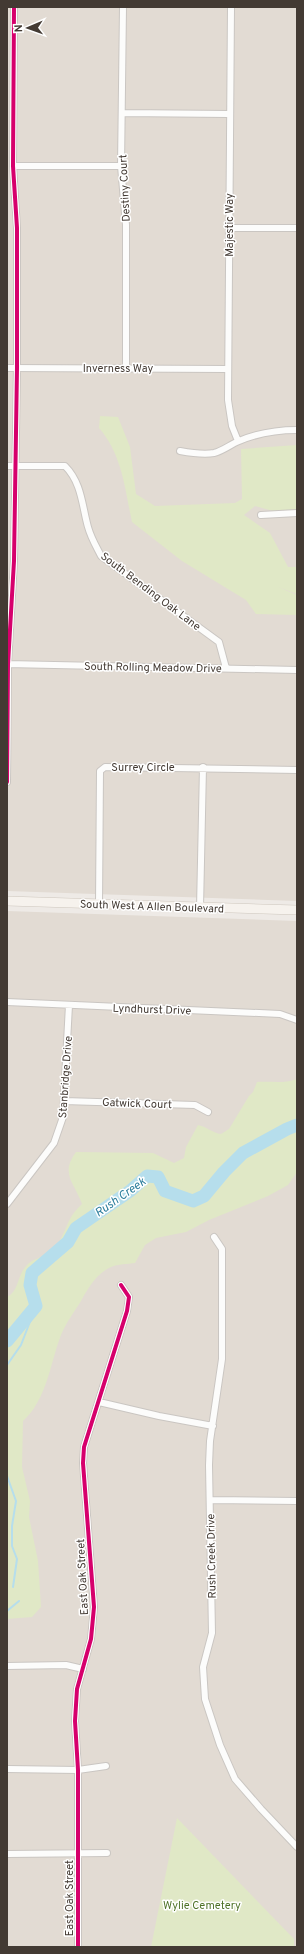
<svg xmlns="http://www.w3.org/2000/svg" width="304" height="1954" font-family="Overpass,sans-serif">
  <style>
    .residential { fill: #e2dbd3 }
    .green { fill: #e0e8c6 }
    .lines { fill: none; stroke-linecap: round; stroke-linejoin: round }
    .stream { stroke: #b6deec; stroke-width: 2 }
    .river { stroke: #b6deec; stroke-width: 13 }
    .street-casing { stroke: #cac6c2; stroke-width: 8 }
    .secondary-casing { stroke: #cec7be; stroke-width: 10 }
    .street { stroke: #fcfcfb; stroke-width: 6 }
    .secondary { stroke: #f6f2ed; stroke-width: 9 }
    .cycleway-casing { stroke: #fff; stroke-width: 6 }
    .cycleway { stroke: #d6006c; stroke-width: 4 }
    .labels { text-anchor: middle; stroke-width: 3; stroke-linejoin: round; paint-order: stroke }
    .street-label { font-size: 11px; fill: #433a33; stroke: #fff }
    .park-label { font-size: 11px; fill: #4f7328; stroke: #fff }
    .water-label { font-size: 12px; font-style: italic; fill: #2b7d9c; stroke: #fff }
  </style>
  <rect width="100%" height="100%" fill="#eeeae6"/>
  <path class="residential" d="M 7,7 L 297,7 L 297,901 L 7,891 Z
    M 7,911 L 297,921 L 297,1947 L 7,1947 Z"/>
  <path class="green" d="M 100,416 L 118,417 L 130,447 L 136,494 L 155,506 L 235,503 L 242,499 L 241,449 L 297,445 L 297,511 L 273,511 L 255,506 L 244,515 L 270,533 L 288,567 L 297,567 L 297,594 L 278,587 L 297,595 L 297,615 L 256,614 L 246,600 L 182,561 L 132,522 C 125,489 122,454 99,428 Z
    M 297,1079 L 297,1172 L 288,1185 L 268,1196 L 209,1220 L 186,1232 L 156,1238 L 145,1245 L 135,1263 C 128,1264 118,1264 111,1267 C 97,1273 88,1288 81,1301 C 74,1312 66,1323 61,1335 C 50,1364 47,1399 23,1421 L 22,1467 L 30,1501 L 29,1517 L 38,1561 L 41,1607 L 32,1617 L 7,1619 L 7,1297 C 19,1291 17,1276 26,1266 C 33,1258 45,1257 52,1250 C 61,1242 64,1231 69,1221 C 72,1214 77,1209 82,1204 C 74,1182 60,1174 76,1152 L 153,1153 L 174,1163 L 184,1158 L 186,1147 L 198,1125 C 207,1127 213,1133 221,1134 L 229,1129 L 249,1096 L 253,1092 L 257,1082 C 271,1081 284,1084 297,1079 Z
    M 177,1818 L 294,1939 L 294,1947 L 151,1947 Z"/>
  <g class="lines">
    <path class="stream" d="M 7,1365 L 21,1345 L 36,1306
      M 7,1476 L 16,1501 L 12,1526 L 12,1546 L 17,1559 L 13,1587
      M 7,1611 L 19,1601"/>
    <path class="river" d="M 7,1341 L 36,1306 L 30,1285 L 32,1273 L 68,1242 L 76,1228 L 130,1191 L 147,1176 L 158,1177 L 165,1191 L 193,1201 L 204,1196 L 224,1172 L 243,1153 L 287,1129 L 297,1125"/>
    <defs>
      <path id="street" d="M 123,7 L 121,166 L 126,225 L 126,368
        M 231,7 L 228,400 L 232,426 L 238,441
        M 122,113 L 229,114
        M 13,166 L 121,166
        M 229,228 L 297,228
        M 7,368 L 228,369
        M 180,451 C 191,453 203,455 214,453 C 223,451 231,444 239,441 C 258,433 277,430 297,430
        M 7,466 L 65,466 C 82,483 82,506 88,527 C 91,538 96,546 101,556 L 219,642 L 226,668
        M 261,515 L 297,513
        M 7,664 L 297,670
        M 7,782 L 8,664 L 14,561 L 17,368 L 17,228 L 13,166 L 14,7
        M 99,905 L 100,771 L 105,767 L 297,770
        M 200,908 L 203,767
        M 7,1002 L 280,1014 L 297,1020
        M 64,1101 L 195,1105 L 208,1112
        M 7,1204 L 54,1143 L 63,1117 L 69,1005
        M 214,1237 L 222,1249 L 222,1359 L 210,1441 L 209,1465 L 212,1633 L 203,1667 L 205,1699 L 220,1745 L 235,1779 L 261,1809 L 297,1847
        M 99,1402 L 159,1416 L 213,1426
        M 210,1500 L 297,1501
        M 7,1666 L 66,1665 L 83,1669
        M 7,1769 L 78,1770 L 106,1766
        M 7,1854 L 107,1853
        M 78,1947 L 78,1770 L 75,1721 L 77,1689 L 91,1639 L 94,1607 L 83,1463 L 84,1447 L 127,1311 L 129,1297 L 121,1285"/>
      <path id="secondary" d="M 7,901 L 297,910"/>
    </defs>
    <use href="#street" class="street-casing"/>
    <use href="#secondary" class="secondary-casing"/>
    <use href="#street" class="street"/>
    <use href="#secondary" class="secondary"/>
    <defs>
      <path id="cycleway" d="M 7,782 L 8,664 L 14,561 L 17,368 L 17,228 L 13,166 L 14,7
        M 78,1947 L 78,1770 L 75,1721 L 77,1689 L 91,1639 L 94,1607 L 83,1463 L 84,1447 L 127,1311 L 129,1297 L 121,1285"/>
    </defs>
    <use href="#cycleway" class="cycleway-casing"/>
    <use href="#cycleway" class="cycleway"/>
  </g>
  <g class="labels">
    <g class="street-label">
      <text transform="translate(124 188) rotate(-93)" y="4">Destiny Court</text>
      <text transform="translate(229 225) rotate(-90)" y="4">Majestic Way</text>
      <text x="118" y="372">Inverness Way</text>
      <text transform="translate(151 591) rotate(37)" y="4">South Bending Oak Lane</text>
      <text transform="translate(153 667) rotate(1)" y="4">South Rolling Meadow Drive</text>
      <text x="143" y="771">Surrey Circle</text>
      <text transform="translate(152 906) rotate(2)" y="4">South West A Allen Boulevard</text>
      <text transform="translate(152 1009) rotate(2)" y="4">Lyndhurst Drive</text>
      <text transform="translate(65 1077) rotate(-86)" y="4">Stanbridge Drive</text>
      <text transform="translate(137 1103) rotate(2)" y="4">Gatwick Court</text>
      <text transform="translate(211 1556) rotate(-91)" y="4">Rush Creek Drive</text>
      <text transform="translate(82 1577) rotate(-93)" y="4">East Oak Street</text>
      <text transform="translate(69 1898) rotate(-90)" y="4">East Oak Street</text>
    </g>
    <g class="park-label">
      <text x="202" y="1909">Wylie Cemetery</text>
    </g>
    <g class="water-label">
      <text transform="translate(120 1197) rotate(-35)" y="4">Rush Creek</text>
    </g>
  </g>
  <rect width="304" height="1954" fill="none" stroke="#433a33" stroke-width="16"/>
  <g transform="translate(28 28) rotate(268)" stroke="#ffffff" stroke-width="3" paint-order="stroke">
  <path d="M0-3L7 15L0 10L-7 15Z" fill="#433a33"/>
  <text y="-6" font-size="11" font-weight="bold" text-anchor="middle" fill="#433a33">N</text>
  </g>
</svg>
